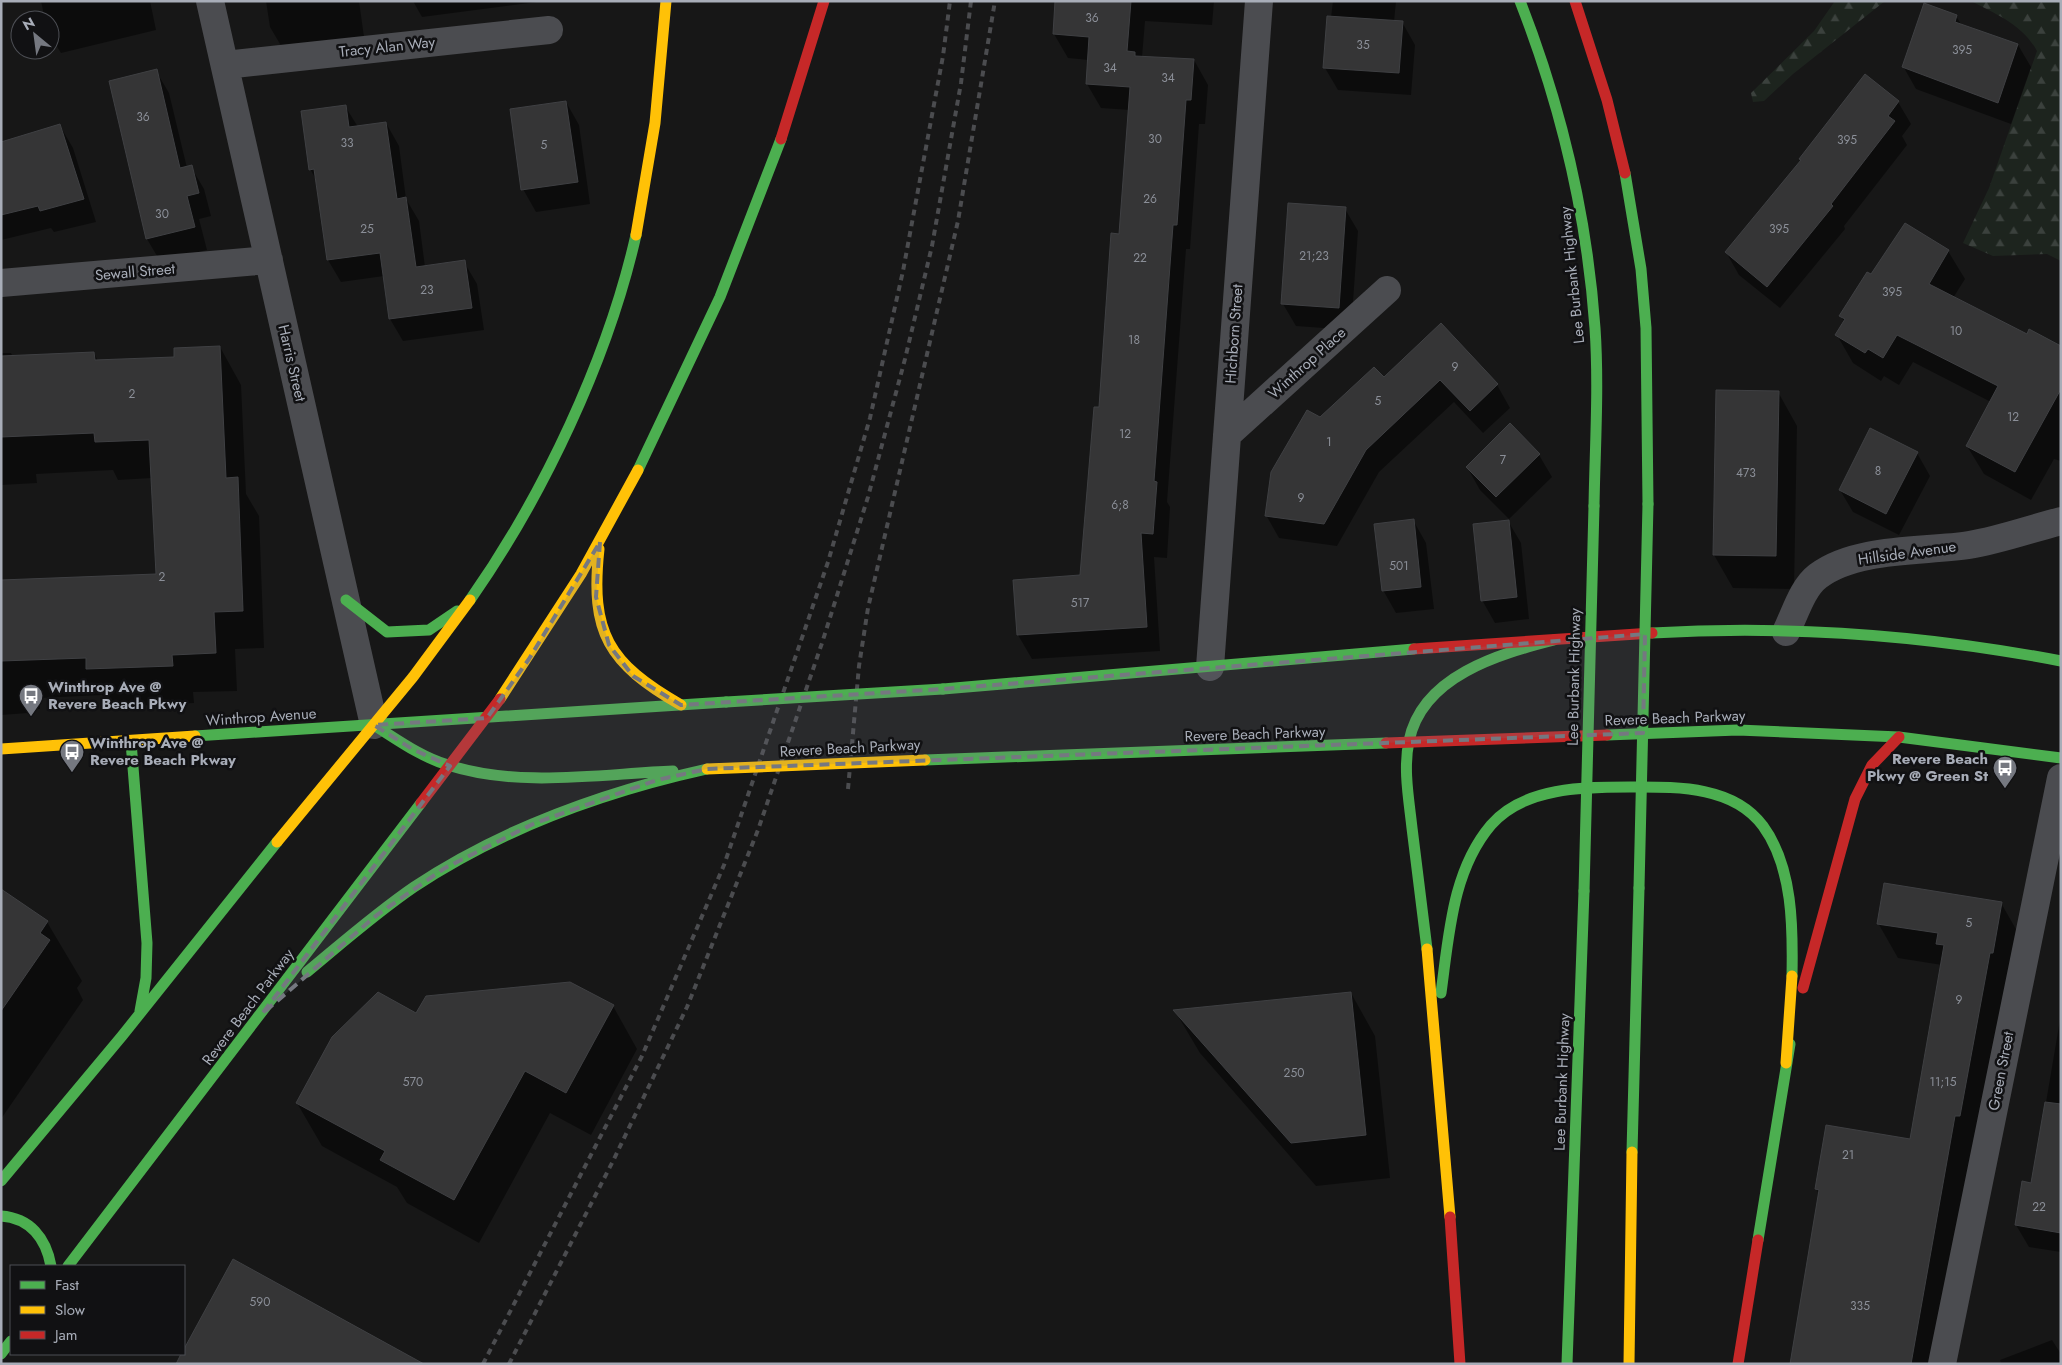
<svg xmlns="http://www.w3.org/2000/svg" width="2062" height="1365" font-family="Jost,sans-serif">
  <style>
    .forest { fill: url(#forest-firs) }
    .shadow { fill: #0007 }
    .building { fill: #353536; stroke: #3f4043 }
    .lines { fill: none; stroke-linecap: round; stroke-linejoin: round }
    .street { stroke: #4b4c50; stroke-width: 28 }
    .fast { stroke: #4caf50; stroke-width: 11 }
    .slow { stroke: #ffc107; stroke-width: 11 }
    .jam { stroke: #c62828; stroke-width: 11 }
    .rail { stroke: #4b4c4f; stroke-width: 4; stroke-dasharray: 6 5; stroke-linecap: butt }
    .fast-bridge { stroke: #4caf50; stroke-width: 11 }
    .slow-bridge { stroke: #ffc107; stroke-width: 11 }
    .marked { fill: #757880; fill-opacity: 0.2; stroke: #757880; stroke-width: 4; stroke-dasharray: 10 6; stroke-linejoin: round }
    .labels { text-anchor: middle; stroke-width: 5; stroke-linejoin: round; paint-order: stroke }
    .number-label { font-size: 12px; fill: #8b8f98 }
    .street-label { font-size: 15px; fill: #a8adb8; stroke: #111113 }
    .poi-label { font-size: 15px; font-weight: bold; fill: #a8adb8; stroke: #111113; text-anchor: start }
  </style>
  <defs>
    <pattern id="forest-firs" width="22" height="20" patternUnits="userSpaceOnUse" patternTransform="scale(1.25)"><rect width="22" height="20" fill="#1d241e"/><path d="M5 1l3.5 6h-7zM16 11l3.5 6h-7z" fill="#3b413d"/></pattern>
  </defs>
  <rect width="100%" height="100%" fill="#171717"/>
  <path class="forest" d="M 1835,1 L 1885,1 L 1793,74 L 1764,101 L 1753,102 L 1751,93 L 1814,31 Z
    M 1971,1 L 2061,1 L 2061,261 L 2047,254 L 1993,256 L 1963,243 L 1989,188 L 2037,51 C 2023,25 1996,14 1971,1 Z"/>
  <path class="shadow" d="M 41,1 L 150,1 L 156,30 L 61,53 L 50,35 L 50,20 L 45,20 Z
    M 266,1 L 359,1 L 364,37 L 283,49 L 270,27 Z
    M 413,1 L 545,1 L 422,17 Z
    M 1056,1 L 1214,1 L 1212,25 L 1145,21 L 1142,57 L 1194,60 L 1208,85 L 1205,124 L 1199,124 L 1190,249 L 1186,249 L 1167,502 L 1170,507 L 1167,558 L 1154,557 L 1160,651 L 1032,659 L 1018,635 L 1082,576 L 1121,235 L 1130,110 L 1101,108 L 1087,84 L 1089,60 L 1068,58 L 1054,34 Z
    M 1333,1 L 1396,1 L 1394,22 L 1402,22 L 1415,45 L 1411,95 L 1338,90 L 1325,68 Z
    M 1956,16 L 1962,26 L 2018,45 L 2031,67 L 2011,124 L 1916,89 L 1903,66 Z
    M 156,71 L 169,93 L 187,168 L 191,167 L 204,189 L 211,216 L 199,219 L 207,250 L 160,261 L 147,239 L 110,81 Z
    M 566,102 L 579,125 L 590,204 L 536,212 L 523,189 Z
    M 1898,102 L 1911,124 L 1902,136 L 1907,145 L 1844,226 L 1845,229 L 1780,308 L 1739,275 L 1726,252 Z
    M 345,106 L 358,127 L 386,123 L 399,146 L 406,199 L 419,221 L 425,267 L 464,262 L 477,284 L 484,330 L 403,341 L 390,319 L 384,276 L 341,282 L 328,260 L 317,181 L 310,169 Z
    M 60,126 L 73,148 L 96,222 L 54,232 L 51,228 L 1,240 L 1,144 Z
    M 1345,209 L 1358,231 L 1351,330 L 1296,326 L 1283,304 Z
    M 1905,224 L 1948,251 L 1965,279 L 1953,298 L 2027,335 L 2061,347 L 2061,461 L 2054,459 L 2031,500 L 1984,474 L 1967,446 L 1991,402 L 1913,362 L 1899,385 L 1884,376 L 1881,381 L 1853,363 L 1837,335 L 1845,323 L 1841,316 L 1872,275 Z
    M 1441,325 L 1497,385 L 1510,408 L 1483,433 L 1454,402 L 1379,472 L 1337,546 L 1279,538 L 1266,515 L 1320,419 L 1384,379 Z
    M 220,347 L 241,385 L 246,494 L 259,516 L 264,648 L 235,649 L 237,691 L 193,692 L 194,703 L 109,707 L 102,695 L 40,698 L 40,709 L 28,710 L 28,713 L 1,715 L 1,581 L 157,575 L 152,478 L 118,480 L 113,470 L 36,474 L 37,483 L 1,485 L 1,353 L 11,353 L 13,357 L 94,353 L 98,361 L 176,358 Z
    M 1778,392 L 1797,426 L 1794,589 L 1733,588 L 1714,555 Z
    M 1917,453 L 1930,476 L 1899,535 L 1853,512 L 1840,490 Z
    M 1539,455 L 1552,477 L 1509,519 L 1480,490 L 1467,467 Z
    M 1413,520 L 1426,543 L 1434,609 L 1396,613 L 1383,590 Z
    M 1508,521 L 1521,543 L 1529,619 L 1495,623 L 1482,600 Z
    M 1,890 L 47,922 L 82,981 L 77,988 L 83,1000 L 1,1119 Z
    M 2001,903 L 2021,938 L 1937,1364 L 1791,1364 L 1819,1194 L 1816,1189 L 1911,1141 L 1942,965 L 1898,958 L 1878,923 Z
    M 1351,993 L 1375,1036 L 1390,1178 L 1316,1186 L 1200,1053 L 1175,1011 Z
    M 613,1006 L 637,1049 L 591,1135 L 550,1113 L 479,1243 L 407,1203 L 397,1187 L 322,1146 L 297,1103 L 417,1014 Z
    M 2061,1014 L 2061,1252 L 2029,1247 L 2016,1225 L 2032,1185 Z
    M 2052,1340 L 2061,1354 L 2061,1364 L 2001,1364 L 2000,1360 Z"/>
  <path class="building" d="M 1055,1 L 1131,1 L 1127,51 L 1135,52 L 1135,56 L 1194,59 L 1191,100 L 1186,100 L 1177,225 L 1173,225 L 1154,481 L 1157,482 L 1153,534 L 1141,533 L 1147,627 L 1017,635 L 1013,580 L 1080,575 L 1094,407 L 1099,407 L 1111,233 L 1119,234 L 1130,87 L 1086,84 L 1089,37 L 1053,34 Z
    M 1924,3 L 1957,15 L 1955,22 L 2018,44 L 1998,103 L 1902,67 Z
    M 1327,16 L 1403,21 L 1399,73 L 1323,68 Z
    M 157,69 L 180,168 L 192,165 L 199,193 L 187,196 L 195,227 L 146,239 L 109,81 Z
    M 1865,74 L 1899,101 L 1888,116 L 1895,121 L 1831,204 L 1833,206 L 1767,287 L 1725,252 L 1801,160 L 1799,159 Z
    M 566,101 L 578,182 L 521,190 L 510,109 Z
    M 346,105 L 349,127 L 386,122 L 397,199 L 406,197 L 416,267 L 465,260 L 472,308 L 389,319 L 380,253 L 327,260 L 314,169 L 309,170 L 301,111 Z
    M 60,124 L 84,199 L 40,211 L 38,206 L 1,215 L 1,142 Z
    M 1288,203 L 1346,207 L 1339,308 L 1281,304 Z
    M 1905,223 L 1949,250 L 1929,284 L 2027,334 L 2029,329 L 2061,346 L 2061,389 L 2015,472 L 1966,446 L 1998,386 L 1897,335 L 1883,358 L 1868,349 L 1865,353 L 1835,335 L 1845,319 L 1839,316 L 1867,272 L 1871,274 Z
    M 1441,323 L 1498,384 L 1470,411 L 1440,380 L 1366,450 L 1324,524 L 1265,516 L 1271,472 L 1307,410 L 1320,417 L 1374,367 L 1384,377 Z
    M 220,346 L 226,478 L 238,477 L 243,611 L 214,612 L 216,653 L 172,655 L 173,666 L 86,669 L 86,658 L 1,661 L 1,580 L 156,574 L 149,440 L 95,442 L 94,433 L 1,437 L 1,356 L 94,352 L 95,360 L 174,357 L 174,348 Z
    M 1716,390 L 1779,391 L 1776,556 L 1713,555 Z
    M 1510,423 L 1540,454 L 1496,497 L 1466,467 Z
    M 1870,428 L 1918,452 L 1886,514 L 1839,490 Z
    M 1414,519 L 1421,587 L 1382,591 L 1374,524 Z
    M 1509,520 L 1517,597 L 1481,601 L 1473,524 Z
    M 1884,883 L 2002,902 L 1993,953 L 1990,953 L 1960,1116 L 1955,1116 L 1911,1364 L 1790,1364 L 1819,1190 L 1815,1189 L 1826,1125 L 1910,1139 L 1944,945 L 1936,944 L 1938,933 L 1877,924 Z
    M 1,889 L 48,921 L 40,933 L 50,940 L 1,1011 Z
    M 570,982 L 614,1005 L 566,1093 L 525,1071 L 454,1200 L 380,1160 L 385,1151 L 296,1103 L 332,1037 L 378,992 L 416,1013 L 426,996 Z
    M 1351,992 L 1366,1135 L 1291,1143 L 1173,1010 Z
    M 2045,1102 L 2061,1104 L 2061,1233 L 2015,1225 L 2022,1181 L 2031,1183 Z
    M 233,1259 L 424,1364 L 176,1364 L 181,1354 L 184,1354 L 184,1349 Z"/>
  <g class="lines">
    <path class="street" d="M 210,1 L 374,725
      M 225,65 L 549,30
      M 1,283 L 269,260
      M 1227,435 L 1387,290
      M 1786,632 C 1795,614 1802,588 1818,576 C 1856,547 1924,552 1969,545 C 2000,540 2030,529 2061,521
      M 1210,667 L 1259,1
      M 1942,1364 L 2061,778"/>
    <path class="fast" d="M 1520,1 C 1561,106 1587,215 1595,328 C 1599,387 1595,447 1594,506
      M 1625,173 L 1641,269 L 1646,328 L 1648,504
      M 638,470 L 720,297 L 781,139
      M 346,600 L 387,632 L 429,630 L 457,611
      M 470,600 C 543,496 608,359 636,235
      M 1652,633 C 1789,625 1926,635 2061,661
      M 943,689 L 1414,649
      M 374,725 C 398,740 421,757 448,765 C 519,788 600,774 673,771
      M 1607,735 L 1738,730 L 1899,737 L 2061,758
      M 195,736 L 726,702
      M 131,742 L 147,943 L 146,978 L 140,1011
      M 925,760 L 1386,743
      M 1427,949 C 1422,909 1417,869 1412,828 C 1409,800 1403,769 1409,741 C 1422,676 1499,654 1554,640
      M 307,972 C 342,943 376,913 414,887 C 503,828 603,792 707,769
      M 1441,993 C 1449,935 1452,871 1491,825 C 1524,787 1584,787 1630,787 C 1675,787 1733,785 1763,826 C 1793,867 1793,928 1792,976
      M 1632,1152 L 1639,888
      M 1,1181 L 122,1036 L 277,842
      M 1,1216 C 30,1218 46,1238 51,1266
      M 1758,1240 L 1790,1044
      M 68,1266 L 421,803
      M 1,1354 L 11,1341
      M 1567,1364 L 1584,891"/>
    <path class="slow" d="M 636,235 L 655,123 L 666,1
      M 599,549 C 590,633 608,663 681,705
      M 500,699 L 581,574 L 638,470
      M 1,749 L 195,736
      M 277,842 L 413,677 L 470,600
      M 1427,949 L 1450,1217
      M 1786,1063 L 1792,976
      M 1629,1364 L 1632,1152"/>
    <path class="jam" d="M 1575,1 L 1607,100 L 1625,173
      M 781,139 L 824,1
      M 1414,649 L 1652,633
      M 1386,743 L 1607,735
      M 421,803 L 500,699
      M 1803,988 L 1855,799 L 1872,765 L 1899,737
      M 1450,1217 L 1460,1364
      M 1738,1364 L 1758,1240"/>
    <path class="rail" d="M 848,789 L 859,666 L 868,608 L 958,221 L 995,1
      M 483,1364 L 642,1056 L 724,865 L 828,562 L 870,418 L 903,271 L 943,56 L 950,1
      M 509,1364 L 614,1159 L 687,1007 L 758,830 L 822,643 L 868,497 L 905,359 L 932,246 L 961,83 L 971,1"/>
    <path class="fast-bridge" d="M 726,702 L 943,689
      M 1639,888 L 1648,504
      M 1584,891 L 1594,506"/>
    <path class="slow-bridge" d="M 707,769 L 925,760"/>
  </g>
  <path class="marked" d="M 600,542 L 596,597 L 609,645 L 633,676 L 681,705 L 943,689 L 1645,634 L 1643,733 L 707,769 L 657,780 L 535,823 L 445,868 L 377,915 L 262,1014 L 450,766 L 412,749 L 374,725 L 487,718 L 529,659 Z"/>
  <defs>
    <symbol id="bus-pin" viewBox="-11 -11 22 30"><path d="M0 17L-7.5 6A9.5 9.5 0 1 1 7.5 6Z" fill="#757880" stroke="#111113"/><path d="M-5-6H5V4H4V6H2V4H-2V6H-4V4H-5ZM-3.5-4V0h7V-4ZM-3.5 1.2v1.5H-2V1.2ZM2 1.2v1.5H3.5V1.2Z" fill="#fff"/></symbol>
  </defs>
  <g fill-rule="evenodd">
    <use href="#bus-pin" x="17" y="682" width="28" height="38"/>
    <use href="#bus-pin" x="58" y="738" width="28" height="38"/>
    <use href="#bus-pin" x="1991" y="754" width="28" height="38"/>
  </g>
  <g class="labels">
    <g class="number-label">
      <text x="1092" y="22">36</text>
      <text x="1363" y="49">35</text>
      <text x="1962" y="54">395</text>
      <text x="1110" y="72">34</text>
      <text x="1168" y="82">34</text>
      <text x="143" y="121">36</text>
      <text x="1155" y="143">30</text>
      <text x="1847" y="144">395</text>
      <text x="347" y="147">33</text>
      <text x="544" y="149">5</text>
      <text x="1150" y="203">26</text>
      <text x="162" y="218">30</text>
      <text x="367" y="233">25</text>
      <text x="1779" y="233">395</text>
      <text x="1314" y="260">21;23</text>
      <text x="1140" y="262">22</text>
      <text x="427" y="294">23</text>
      <text x="1892" y="296">395</text>
      <text x="1956" y="335">10</text>
      <text x="1134" y="344">18</text>
      <text x="1455" y="371">9</text>
      <text x="132" y="398">2</text>
      <text x="1378" y="405">5</text>
      <text x="2013" y="421">12</text>
      <text x="1125" y="438">12</text>
      <text x="1329" y="446">1</text>
      <text x="1503" y="464">7</text>
      <text x="1878" y="475">8</text>
      <text x="1746" y="477">473</text>
      <text x="1301" y="502">9</text>
      <text x="1120" y="509">6;8</text>
      <text x="1399" y="570">501</text>
      <text x="162" y="581">2</text>
      <text x="1080" y="607">517</text>
      <text x="1969" y="927">5</text>
      <text x="1959" y="1004">9</text>
      <text x="1294" y="1077">250</text>
      <text x="413" y="1086">570</text>
      <text x="1943" y="1086">11;15</text>
      <text x="1848" y="1159">21</text>
      <text x="2039" y="1211">22</text>
      <text x="260" y="1306">590</text>
      <text x="1860" y="1310">335</text>
    </g>
    <g class="street-label">
      <text transform="translate(387 47) rotate(-6)" y="5">Tracy Alan Way</text>
      <text transform="translate(135 272) rotate(-5)" y="5">Sewall Street</text>
      <text transform="translate(1572 275) rotate(-96)" y="5">Lee Burbank Highway</text>
      <text transform="translate(1234 334) rotate(-86)" y="5">Hichborn Street</text>
      <text transform="translate(292 363) rotate(77)" y="5">Harris Street</text>
      <text transform="translate(1307 363) rotate(-42)" y="5">Winthrop Place</text>
      <text transform="translate(1907 553) rotate(-8)" y="5">Hillside Avenue</text>
      <text transform="translate(1574 677) rotate(-89)" y="5">Lee Burbank Highway</text>
      <text transform="translate(261 717) rotate(-4)" y="5">Winthrop Avenue</text>
      <text transform="translate(1675 718) rotate(-2)" y="5">Revere Beach Parkway</text>
      <text transform="translate(1255 734) rotate(-2)" y="5">Revere Beach Parkway</text>
      <text transform="translate(850 748) rotate(-3)" y="5">Revere Beach Parkway</text>
      <text transform="translate(248 1007) rotate(-53)" y="5">Revere Beach Parkway</text>
      <text transform="translate(2001 1071) rotate(-79)" y="5">Green Street</text>
      <text transform="translate(1562 1082) rotate(-88)" y="5">Lee Burbank Highway</text>
    </g>
    <g class="poi-label">
      <text x="48" y="692">Winthrop Ave @<tspan x="48" dy="17">Revere Beach Pkwy</tspan></text>
      <text x="90" y="748">Winthrop Ave @<tspan x="90" dy="17">Revere Beach Pkway</tspan></text>
      <text x="1988" y="764" text-anchor="end">Revere Beach<tspan x="1988" dy="17">Pkwy @ Green St</tspan></text>
    </g>
  </g>
  <rect width="2062" height="1365" fill="none" stroke="#a8adb8" stroke-width="5"/>
  <rect x="10" y="1265" width="175" height="90" fill="#111113" stroke="#4d4f55"/>
  <rect x="20" y="1281" width="25" height="8" fill="#4caf50" stroke="#4d4f55"/>
  <text x="55" y="1290" font-size="15" fill="#a8adb8">Fast</text>
  <rect x="20" y="1306" width="25" height="8" fill="#ffc107" stroke="#4d4f55"/>
  <text x="55" y="1315" font-size="15" fill="#a8adb8">Slow</text>
  <rect x="20" y="1331" width="25" height="8" fill="#c62828" stroke="#4d4f55"/>
  <text x="55" y="1340" font-size="15" fill="#a8adb8">Jam</text>
  <g transform="translate(35 35) rotate(331)"><circle r="24" fill="#111113" stroke="#4d4f55"/>
  <path d="M0-4L9 19L0 12L-9 19Z" fill="#757880"/>
  <text y="-8" font-size="14" font-weight="bold" text-anchor="middle" fill="#a8adb8">N</text>
  </g>
</svg>
